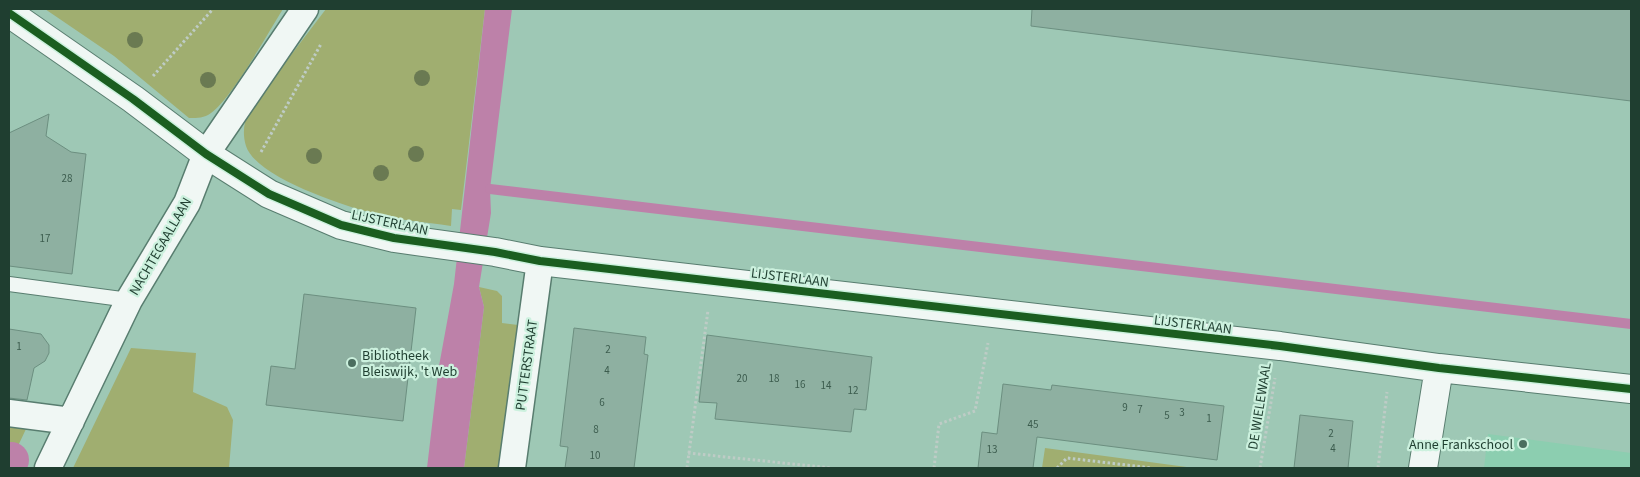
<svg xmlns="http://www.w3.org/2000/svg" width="1640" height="477" font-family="'Source Sans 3',sans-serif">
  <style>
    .built { fill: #8cceb0 }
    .green { fill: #a0ae70 }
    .water { fill: #bd81a9 }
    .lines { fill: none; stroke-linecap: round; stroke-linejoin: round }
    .stream { stroke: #bd81a9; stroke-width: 10 }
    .canal { stroke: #bd81a9; stroke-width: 36 }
    .building { fill: #8eb0a1; stroke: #6c8f80 }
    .lane-casing { stroke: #587d6f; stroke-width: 16 }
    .street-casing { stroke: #587d6f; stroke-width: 29 }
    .secondary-casing { stroke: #587d6f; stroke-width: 30 }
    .path { stroke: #beccc6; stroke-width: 3; stroke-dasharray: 2.5 2.5; stroke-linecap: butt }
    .lane { stroke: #f0f7f4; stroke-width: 14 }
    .street { stroke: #f0f7f4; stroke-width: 26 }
    .secondary { stroke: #f0f7f4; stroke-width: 28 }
    .cycleway-casing { stroke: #ccf1de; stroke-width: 11 }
    .cycleway { stroke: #1b5e20; stroke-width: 8 }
    .tree { fill: #6a7a52 }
    .poi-dot { fill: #4b6e5f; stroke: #ccf1de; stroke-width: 2 }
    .labels { text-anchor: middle; stroke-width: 4.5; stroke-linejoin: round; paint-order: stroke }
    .number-label { font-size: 11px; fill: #3c5c4e }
    .street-label { font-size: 14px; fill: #1f3e30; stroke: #ccf1de }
    .poi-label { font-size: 14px; fill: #1f3e30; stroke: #ccf1de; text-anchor: start }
  </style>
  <rect width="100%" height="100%" fill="#9ec8b5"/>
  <path class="built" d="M 1488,434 L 1631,453 L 1631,468 L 1484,468 Z"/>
  <path class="green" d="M 45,9 L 283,9 C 268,33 232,98 211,113 C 204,118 198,118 189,118 L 114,56 Z
    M 326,9 L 485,9 L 461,210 L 452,209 L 451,226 C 425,222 397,220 372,213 C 342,205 256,177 246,146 C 242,133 244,122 249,110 Z
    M 479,287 L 497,291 L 502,296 L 502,323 L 518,325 L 500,468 L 464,468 L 484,307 Z
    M 131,348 L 196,353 L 193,392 L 227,407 L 233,420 L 229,468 L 73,468 Z
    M 9,426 L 26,429 L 9,465 Z
    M 1045,448 L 1194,468 L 1042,468 Z"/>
  <path class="water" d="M 485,9 L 512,9 L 490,189 L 491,213 L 479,287 L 484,307 L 464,468 L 427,468 L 439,366 L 454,284 Z"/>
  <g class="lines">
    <path class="stream" d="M 490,189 L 1631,324"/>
    <path class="canal" d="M 9,460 L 11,460"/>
  </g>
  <path class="building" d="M 1032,9 L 1631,9 L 1631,101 L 1031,26 Z
    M 49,114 L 46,136 L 71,152 L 86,154 L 72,274 L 9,266 L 9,133 Z
    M 304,294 L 416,308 L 403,421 L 266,405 L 271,366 L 295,369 Z
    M 574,328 L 646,337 L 644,354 L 648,355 L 634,468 L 565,468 L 568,447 L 560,446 Z
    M 9,329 L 41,334 L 49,345 L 49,353 L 45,361 L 34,368 L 27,400 L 9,398 Z
    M 707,335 L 872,357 L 866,410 L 854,409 L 851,432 L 715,419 L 717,403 L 699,402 Z
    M 1003,384 L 1051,390 L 1052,385 L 1224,406 L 1217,460 L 1037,437 L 1033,468 L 978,468 L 982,432 L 997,434 Z
    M 1300,415 L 1353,421 L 1348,468 L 1294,468 Z"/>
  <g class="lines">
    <defs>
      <path id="lane" d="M 9,284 L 129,300"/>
      <path id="street" d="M 9,413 L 71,421
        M 48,468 L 129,300 L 187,203 L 206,154 L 305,9
        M 512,468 L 540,261"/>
      <path id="secondary" d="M 9,13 L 133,99 L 206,154 L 269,194 L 341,225 L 394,238 L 495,252 L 540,261 L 1280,346 L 1439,368 L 1631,389
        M 1423,468 L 1439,368"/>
    </defs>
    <use href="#lane" class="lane-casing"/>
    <use href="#street" class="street-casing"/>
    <use href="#secondary" class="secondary-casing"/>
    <path class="path" d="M 153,76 L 213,9
      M 261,152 L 321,44
      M 688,453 L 831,468
      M 687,468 L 708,310
      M 934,468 L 939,424 L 975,411 L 988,343
      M 1057,468 L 1067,458 L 1152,468
      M 1260,468 L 1275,378
      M 1378,468 L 1387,392"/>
    <use href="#lane" class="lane"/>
    <use href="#street" class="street"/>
    <use href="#secondary" class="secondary"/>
    <defs>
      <path id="cycleway" d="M 9,13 L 133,99 L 206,154 L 269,194 L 341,225 L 394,238 L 495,252 L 540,261 L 1280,346 L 1439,368 L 1631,389"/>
    </defs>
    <use href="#cycleway" class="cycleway-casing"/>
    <use href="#cycleway" class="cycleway"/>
  </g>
  <g class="tree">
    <circle cx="135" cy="40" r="8"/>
    <circle cx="422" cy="78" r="8"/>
    <circle cx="208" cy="80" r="8"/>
    <circle cx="416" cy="154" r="8"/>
    <circle cx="314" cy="156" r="8"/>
    <circle cx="381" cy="173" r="8"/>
  </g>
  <g class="poi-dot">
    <circle cx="352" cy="363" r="5"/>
    <circle cx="1523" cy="444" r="5"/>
  </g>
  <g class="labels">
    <g class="number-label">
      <text x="67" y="182">28</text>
      <text x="45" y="242">17</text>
      <text x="19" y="350">1</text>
      <text x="608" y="353">2</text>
      <text x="607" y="374">4</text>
      <text x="742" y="382">20</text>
      <text x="774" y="382">18</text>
      <text x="800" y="388">16</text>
      <text x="826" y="389">14</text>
      <text x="853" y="394">12</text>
      <text x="602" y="406">6</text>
      <text x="1125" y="411">9</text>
      <text x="1140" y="413">7</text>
      <text x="1182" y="416">3</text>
      <text x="1167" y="419">5</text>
      <text x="1209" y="422">1</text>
      <text x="1033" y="428">45</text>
      <text x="596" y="433">8</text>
      <text x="1331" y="437">2</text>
      <text x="1333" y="452">4</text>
      <text x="992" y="453">13</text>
      <text x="595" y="459">10</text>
    </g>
    <g class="street-label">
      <text transform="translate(390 222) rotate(12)" y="5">LIJSTERLAAN</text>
      <text transform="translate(160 246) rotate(-60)" y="5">NACHTEGAALLAAN</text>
      <text transform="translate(790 277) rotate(7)" y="5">LIJSTERLAAN</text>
      <text transform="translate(1193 324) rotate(7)" y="5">LIJSTERLAAN</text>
      <text transform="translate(526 365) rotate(-82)" y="5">PUTTERSTRAAT</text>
      <text transform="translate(1259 406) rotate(-81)" y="5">DE WIELEWAAL</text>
    </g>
    <g class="poi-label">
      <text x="362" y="360">Bibliotheek<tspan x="362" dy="16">Bleiswijk, 't Web</tspan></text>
      <text x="1513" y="449" text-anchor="end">Anne Frankschool</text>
    </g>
  </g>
  <rect width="1640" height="477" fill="none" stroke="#1f3e30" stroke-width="20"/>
</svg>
